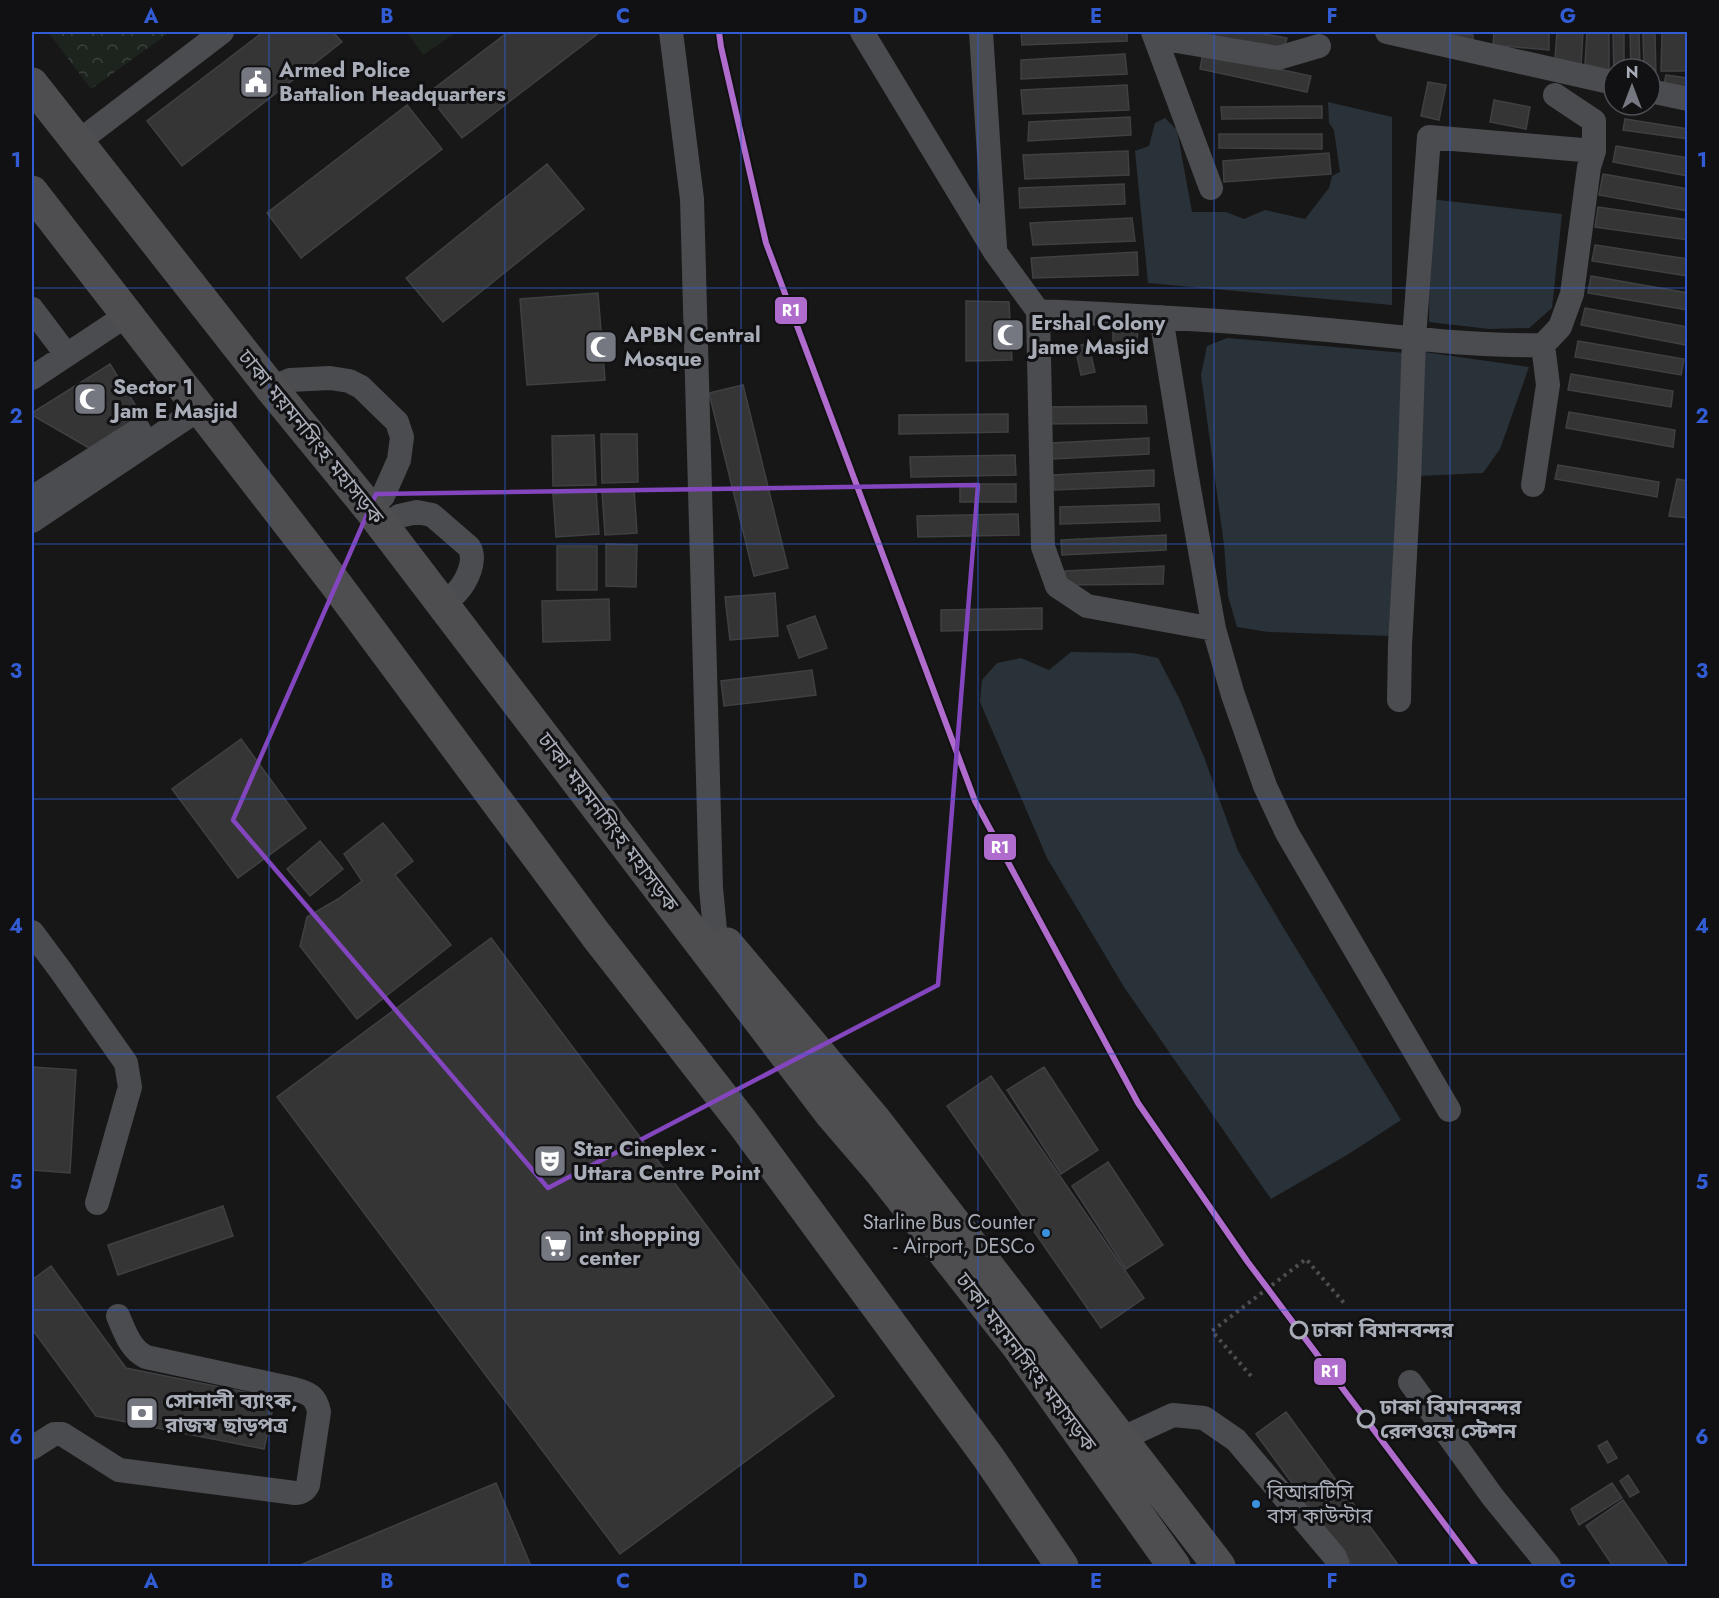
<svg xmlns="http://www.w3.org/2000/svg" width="1719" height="1598" font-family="Jost,'Noto Sans Bengali',sans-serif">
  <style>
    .park { fill: url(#park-crowns) }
    .pitch { fill: #1d241e }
    .water { fill: #2a3239 }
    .building { fill: #353536; stroke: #3f4043; stroke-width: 1.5 }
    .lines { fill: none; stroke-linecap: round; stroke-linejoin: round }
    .path { stroke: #4d4e52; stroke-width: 4; stroke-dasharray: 3 4.5; stroke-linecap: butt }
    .minor { stroke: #4b4c50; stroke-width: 24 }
    .highway { stroke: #4e4e51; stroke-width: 33 }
    .rail-1-casing { stroke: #111113; stroke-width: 10 }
    .rail-1 { stroke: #b06ccc; stroke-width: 6 }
    .marked { fill: none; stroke: #8446be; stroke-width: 4.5; stroke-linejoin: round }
    .grid { fill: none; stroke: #325cd3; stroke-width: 1.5; stroke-opacity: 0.55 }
    .bus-dot { fill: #3a90db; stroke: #111113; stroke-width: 2 }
    .stop-dot { fill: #111113; stroke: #a8adb8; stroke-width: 3 }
    .labels { text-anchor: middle; stroke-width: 6; stroke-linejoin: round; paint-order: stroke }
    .bus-label { font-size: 20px; fill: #a8adb8; stroke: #111113; text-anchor: end }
    .poi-label { font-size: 21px; font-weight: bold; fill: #a8adb8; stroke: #111113; text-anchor: start }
    .street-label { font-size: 21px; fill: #a8adb8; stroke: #111113 }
    .stop-label { font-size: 21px; font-weight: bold; fill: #a8adb8; stroke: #111113; text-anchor: start }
    .line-badge { stroke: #111113; stroke-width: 2 }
    .badge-label { font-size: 16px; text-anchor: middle; font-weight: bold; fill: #fff }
    .neatline { fill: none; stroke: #325cd3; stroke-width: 2 }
    .grid-label { font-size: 20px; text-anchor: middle; font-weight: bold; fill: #325cd3 }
  </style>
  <defs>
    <pattern id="park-crowns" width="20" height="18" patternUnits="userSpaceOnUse" patternTransform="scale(1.5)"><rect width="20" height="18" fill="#1d241e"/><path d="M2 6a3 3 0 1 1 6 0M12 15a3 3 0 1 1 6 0" fill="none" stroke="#3b413d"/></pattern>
  </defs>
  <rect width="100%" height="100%" fill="#171717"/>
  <path class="park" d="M 48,32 L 170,32 L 91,89 Z"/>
  <path class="pitch" d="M 407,32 L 457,32 L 423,55 Z"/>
  <path class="water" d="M 1328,102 L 1392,117 L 1392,305 L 1148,283 L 1135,151 L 1149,146 L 1155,123 L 1165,118 L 1177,130 L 1192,212 L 1226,212 L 1244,219 L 1265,210 L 1305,219 L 1329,188 L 1332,176 L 1340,172 L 1334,130 L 1329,123 Z
    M 1430,199 L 1562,214 L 1552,308 L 1529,328 L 1489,329 L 1429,322 Z
    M 1227,338 L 1405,353 L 1392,636 L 1268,632 L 1237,627 L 1228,596 L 1224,545 L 1201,375 L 1207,346 Z
    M 1424,352 L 1529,367 L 1500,449 L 1483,473 L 1417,476 Z
    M 1071,652 L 1133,653 L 1158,658 L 1180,700 L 1204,757 L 1238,851 L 1283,927 L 1401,1120 L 1347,1155 L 1271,1199 L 1124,987 L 1047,858 L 980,702 L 982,680 L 997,663 L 1021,658 L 1049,670 Z"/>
  <path class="building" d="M 263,32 L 333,32 L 342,42 L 182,166 L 147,121 Z
    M 508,32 L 600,32 L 462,138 L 427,94 Z
    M 1021,32 L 1127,32 L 1127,41 L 1022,45 Z
    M 1182,32 L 1252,32 L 1287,38 L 1283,53 Z
    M 1494,32 L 1549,32 L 1549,50 L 1493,45 Z
    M 1557,32 L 1583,32 L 1581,65 L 1555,59 Z
    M 1587,32 L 1609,32 L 1609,70 L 1585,64 Z
    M 1613,32 L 1624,32 L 1624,69 L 1614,69 L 1614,75 Z
    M 1630,32 L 1639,32 L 1640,69 L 1631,69 Z
    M 1643,32 L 1655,32 L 1656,78 L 1650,78 L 1650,69 L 1644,69 Z
    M 1662,32 L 1688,32 L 1688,71 L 1661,71 Z
    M 1453,34 L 1473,35 L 1473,44 L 1453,43 Z
    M 1203,53 L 1311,76 L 1307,92 L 1200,69 Z
    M 1125,54 L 1127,74 L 1021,79 L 1021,60 Z
    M 1666,75 L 1687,78 L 1685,88 L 1664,84 Z
    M 1428,82 L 1446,85 L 1439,120 L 1421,116 Z
    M 1127,85 L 1129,110 L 1023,114 L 1021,90 Z
    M 1494,100 L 1530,107 L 1526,129 L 1490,122 Z
    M 407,105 L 442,149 L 301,258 L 267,213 Z
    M 1322,106 L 1322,118 L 1222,119 L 1221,107 Z
    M 1130,117 L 1131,135 L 1028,141 L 1029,122 Z
    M 1625,119 L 1688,129 L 1688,139 L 1623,130 Z
    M 1219,134 L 1322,134 L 1322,149 L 1219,148 Z
    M 1616,146 L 1688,158 L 1688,176 L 1613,162 Z
    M 1128,151 L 1129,175 L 1025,179 L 1023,155 Z
    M 1329,153 L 1331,174 L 1224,182 L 1223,161 Z
    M 547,164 L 584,209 L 443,322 L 406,278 Z
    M 1603,174 L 1688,189 L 1688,211 L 1599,195 Z
    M 1124,184 L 1125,204 L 1020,208 L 1019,188 Z
    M 1598,207 L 1688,220 L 1688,240 L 1595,227 Z
    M 1132,218 L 1135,241 L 1033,245 L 1030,223 Z
    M 1595,245 L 1688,259 L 1688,276 L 1592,261 Z
    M 1137,252 L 1138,275 L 1033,278 L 1031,258 Z
    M 1591,276 L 1688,293 L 1688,310 L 1588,293 Z
    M 598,293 L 605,380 L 527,385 L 520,299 Z
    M 966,301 L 1009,302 L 1012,360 L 966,361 Z
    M 1585,308 L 1688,327 L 1686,345 L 1581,325 Z
    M 1113,326 L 1138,326 L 1137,343 L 1113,342 Z
    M 1578,341 L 1684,359 L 1681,375 L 1575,357 Z
    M 1088,343 L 1095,372 L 1081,375 L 1075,347 Z
    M 110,364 L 142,416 L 91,449 L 32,415 L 32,413 Z
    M 1571,374 L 1673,391 L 1671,407 L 1568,390 Z
    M 743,385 L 788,568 L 754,576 L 709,393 Z
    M 1146,406 L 1147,423 L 1042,424 L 1042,407 Z
    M 1569,412 L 1675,430 L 1673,447 L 1566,428 Z
    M 1008,414 L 1008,432 L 899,434 L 899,415 Z
    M 601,434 L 637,434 L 638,482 L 602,483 Z
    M 594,435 L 596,485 L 553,486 L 552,436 Z
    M 1149,438 L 1149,454 L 1052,459 L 1051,443 Z
    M 1015,455 L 1016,475 L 911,477 L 910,457 Z
    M 1558,465 L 1659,482 L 1657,497 L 1555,479 Z
    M 1154,470 L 1154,486 L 1054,490 L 1053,475 Z
    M 1677,479 L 1688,481 L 1688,518 L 1669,516 Z
    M 960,484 L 1016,484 L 1016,502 L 960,502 Z
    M 634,489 L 637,533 L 605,535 L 602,491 Z
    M 596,491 L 599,534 L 556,537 L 553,494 Z
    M 1159,504 L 1160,521 L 1060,524 L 1060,507 Z
    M 1018,514 L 1019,535 L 918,537 L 917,516 Z
    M 1166,535 L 1166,550 L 1062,555 L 1061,540 Z
    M 606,544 L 637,545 L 636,587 L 606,586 Z
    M 557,546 L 597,546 L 597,590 L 557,590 Z
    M 1164,566 L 1163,584 L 1065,585 L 1065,571 Z
    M 775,593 L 778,636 L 730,640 L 725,597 Z
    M 609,599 L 610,640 L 543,642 L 542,601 Z
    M 1042,608 L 1042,629 L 941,631 L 941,610 Z
    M 815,616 L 827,648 L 799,658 L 787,626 Z
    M 812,670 L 816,695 L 724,706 L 721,681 Z
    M 241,739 L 306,828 L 238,878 L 172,789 Z
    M 383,823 L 413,861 L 395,875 L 451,945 L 357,1019 L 300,946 L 307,917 L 338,899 L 362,881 L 344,854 Z
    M 320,841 L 343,869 L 310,896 L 287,869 Z
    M 491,938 L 834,1396 L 620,1554 L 277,1097 Z
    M 32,1067 L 76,1070 L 70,1173 L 32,1170 Z
    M 1044,1067 L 1098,1150 L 1061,1174 L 1007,1090 Z
    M 991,1076 L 1144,1298 L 1101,1328 L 947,1106 Z
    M 1108,1162 L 1163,1245 L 1126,1269 L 1072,1186 Z
    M 223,1206 L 233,1236 L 118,1275 L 108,1245 Z
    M 51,1266 L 126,1368 L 275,1398 L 264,1449 L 96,1416 L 32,1329 L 32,1280 Z
    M 1286,1412 L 1399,1566 L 1353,1566 L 1256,1434 Z
    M 1607,1441 L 1617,1458 L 1608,1463 L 1598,1446 Z
    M 1628,1475 L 1639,1492 L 1630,1497 L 1620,1481 Z
    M 496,1483 L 531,1566 L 298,1566 Z
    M 1612,1483 L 1622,1498 L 1579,1525 L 1571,1509 Z
    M 1623,1500 L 1669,1566 L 1613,1566 L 1586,1526 Z"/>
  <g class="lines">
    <path class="path" d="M 1251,1376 L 1212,1331 L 1306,1259 L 1344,1303"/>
    <path class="minor" d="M 671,32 L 692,199 L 711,888 L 715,930
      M 862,32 L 995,252 L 1038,311 C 1131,315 1223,320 1316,329 C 1391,335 1467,347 1543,345 L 1560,327 L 1572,294 L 1589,167 L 1594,151 L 1594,121 L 1555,95
      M 981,32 L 995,247
      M 1153,32 L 1211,188
      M 1158,32 L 1165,39 L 1278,58 L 1319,46
      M 1387,32 L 1614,83
      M 1650,91 L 1688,99
      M 78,142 L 222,32
      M 32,309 L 66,354
      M 1038,311 L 1043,547 L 1057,586 L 1087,606 L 1214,629 L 1233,695 L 1265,786 L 1287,833 L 1449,1110
      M 1161,317 L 1186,472 L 1214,629
      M 32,378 L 127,315
      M 271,388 L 290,380 L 330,378 L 349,381 L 361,387 L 397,422 L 402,437 L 399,460 L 383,496 L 370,509
      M 1533,485 L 1548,385 L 1543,345
      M 32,498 L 139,430
      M 32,521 L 199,409
      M 384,528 L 399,516 L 417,512 L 432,515 L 469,547 C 477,560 467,581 457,592 C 453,596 447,600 442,604
      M 1399,700 L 1400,645 L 1409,483 L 1414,338 L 1429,137 L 1594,151
      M 32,932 L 61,971 L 126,1063 L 130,1087 L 97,1203
      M 1410,1382 L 1492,1496 L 1549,1566
      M 1121,1439 L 1173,1415 L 1204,1418 L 1236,1440 L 1335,1557 L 1338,1566
      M 32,1448 L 54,1434 L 62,1434 L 119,1470 L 295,1493 C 302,1493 305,1491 308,1485 L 319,1412 C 316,1396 309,1393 294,1389 L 146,1357 C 130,1349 125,1332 118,1316"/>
    <path class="highway" d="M 32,84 L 271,388 L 370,509 L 831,1114 L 880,1171 L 1017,1345 L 1174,1566
      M 32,192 L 335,583 L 596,935 L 742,1122 L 988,1457 L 1062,1566
      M 727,944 L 875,1120 L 1219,1566"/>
    <defs>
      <path id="rail-1" d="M 719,32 L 721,47 L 766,243 L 975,801 L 1138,1103 L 1247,1261 L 1476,1566"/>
    </defs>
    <use href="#rail-1" class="rail-1-casing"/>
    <use href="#rail-1" class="rail-1"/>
  </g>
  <path class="marked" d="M 978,485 L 938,985 L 548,1188 L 233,820 L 376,494 Z"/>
  <path class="grid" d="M 269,32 L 269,1566M 505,32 L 505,1566M 741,32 L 741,1566M 978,32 L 978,1566M 1214,32 L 1214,1566M 1450,32 L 1450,1566M 32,288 L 1688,288M 32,544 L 1688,544M 32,799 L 1688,799M 32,1054 L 1688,1054M 32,1310 L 1688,1310"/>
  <defs>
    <symbol id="civic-square" viewBox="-11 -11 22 22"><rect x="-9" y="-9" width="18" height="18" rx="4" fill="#757880" stroke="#111113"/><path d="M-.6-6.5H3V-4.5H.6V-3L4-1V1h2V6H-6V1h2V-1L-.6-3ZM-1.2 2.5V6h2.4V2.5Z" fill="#fff"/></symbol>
    <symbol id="mosque-square" viewBox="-11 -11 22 22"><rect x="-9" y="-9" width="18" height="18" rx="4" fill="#757880" stroke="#111113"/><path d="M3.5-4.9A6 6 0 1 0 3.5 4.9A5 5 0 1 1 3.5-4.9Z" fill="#fff"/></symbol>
    <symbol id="theatre-square" viewBox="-11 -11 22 22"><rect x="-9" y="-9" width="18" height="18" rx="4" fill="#757880" stroke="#111113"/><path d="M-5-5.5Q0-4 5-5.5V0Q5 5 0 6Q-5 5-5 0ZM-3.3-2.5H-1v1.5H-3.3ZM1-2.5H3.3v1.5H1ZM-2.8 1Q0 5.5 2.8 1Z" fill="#fff"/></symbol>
    <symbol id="supermarket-square" viewBox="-11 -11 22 22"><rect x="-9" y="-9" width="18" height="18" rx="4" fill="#757880" stroke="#111113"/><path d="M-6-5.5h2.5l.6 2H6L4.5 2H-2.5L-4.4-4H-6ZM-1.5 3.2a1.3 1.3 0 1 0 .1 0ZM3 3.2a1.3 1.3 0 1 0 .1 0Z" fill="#fff"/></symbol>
    <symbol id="bank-square" viewBox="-11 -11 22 22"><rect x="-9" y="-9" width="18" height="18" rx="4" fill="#757880" stroke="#111113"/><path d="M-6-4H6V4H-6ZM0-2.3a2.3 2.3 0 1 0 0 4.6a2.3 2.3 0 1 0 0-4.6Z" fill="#fff"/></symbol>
  </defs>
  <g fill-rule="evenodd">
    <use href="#civic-square" x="237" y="63" width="38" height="38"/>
    <use href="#mosque-square" x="989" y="316" width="38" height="38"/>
    <use href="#mosque-square" x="582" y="328" width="38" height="38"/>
    <use href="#mosque-square" x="71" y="380" width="38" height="38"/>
    <use href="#theatre-square" x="531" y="1142" width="38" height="38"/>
    <use href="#supermarket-square" x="537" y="1227" width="38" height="38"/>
    <use href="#bank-square" x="123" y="1394" width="38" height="38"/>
  </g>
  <g class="bus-dot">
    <circle cx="1046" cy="1233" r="5"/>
    <circle cx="1256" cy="1504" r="5"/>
  </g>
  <g class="stop-dot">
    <circle cx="1299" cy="1330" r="8"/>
    <circle cx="1366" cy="1419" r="8"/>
  </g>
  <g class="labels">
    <g class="bus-label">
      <text x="1035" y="1229">Starline Bus Counter<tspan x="1035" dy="24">- Airport, DESCo</tspan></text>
      <text x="1267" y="1499" text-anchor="start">বিআরটিসি<tspan x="1267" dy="24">বাস কাউন্টার</tspan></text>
    </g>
    <g class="poi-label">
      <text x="279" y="77">Armed Police<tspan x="279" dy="24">Battalion Headquarters</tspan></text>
      <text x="1031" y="330">Ershal Colony<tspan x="1031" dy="24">Jame Masjid</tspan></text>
      <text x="624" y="342">APBN Central<tspan x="624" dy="24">Mosque</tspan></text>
      <text x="113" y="394">Sector 1<tspan x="113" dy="24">Jam E Masjid</tspan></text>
      <text x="573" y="1156">Star Cineplex -<tspan x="573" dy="24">Uttara Centre Point</tspan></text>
      <text x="579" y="1241">int shopping<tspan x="579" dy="24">center</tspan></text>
      <text x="165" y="1408">সোনালী ব্যাংক,<tspan x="165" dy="24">রাজস্ব ছাড়পত্র</tspan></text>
    </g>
    <g class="street-label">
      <text transform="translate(311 437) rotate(51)" y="7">ঢাকা ময়মনসিংহ মহাসড়ক</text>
      <text transform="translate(608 822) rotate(53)" y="7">ঢাকা ময়মনসিংহ মহাসড়ক</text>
      <text transform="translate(1026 1362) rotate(53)" y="7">ঢাকা ময়মনসিংহ মহাসড়ক</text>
    </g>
    <g class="stop-label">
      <text x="1312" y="1337">ঢাকা বিমানবন্দর</text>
      <text x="1380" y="1414">ঢাকা বিমানবন্দর<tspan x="1380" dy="24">রেলওয়ে স্টেশন</tspan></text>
    </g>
  </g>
  <g class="line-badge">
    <rect x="774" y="296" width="34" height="29" rx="6" fill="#b06ccc"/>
    <rect x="983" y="833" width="34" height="28" rx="6" fill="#b06ccc"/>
    <rect x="1313" y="1357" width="34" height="29" rx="6" fill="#b06ccc"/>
  </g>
  <g class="badge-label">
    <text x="791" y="316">R1</text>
    <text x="1000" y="853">R1</text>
    <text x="1330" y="1377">R1</text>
  </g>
  <rect width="1719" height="1598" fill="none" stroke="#111113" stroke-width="66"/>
  <g transform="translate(1632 87)"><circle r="28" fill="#111113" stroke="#4d4f55" stroke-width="1.5"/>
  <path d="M0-4.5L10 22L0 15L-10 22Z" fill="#757880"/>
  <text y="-9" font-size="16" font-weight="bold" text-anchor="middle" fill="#a8adb8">N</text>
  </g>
  <rect x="33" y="33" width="1653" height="1532" class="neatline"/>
  <g class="grid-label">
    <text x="151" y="23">A</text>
    <text x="387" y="23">B</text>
    <text x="623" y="23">C</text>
    <text x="860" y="23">D</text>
    <text x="1096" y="23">E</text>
    <text x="1332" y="23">F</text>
    <text x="1568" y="23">G</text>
    <text x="16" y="167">1</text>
    <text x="1702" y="167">1</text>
    <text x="16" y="423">2</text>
    <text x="1702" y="423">2</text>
    <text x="16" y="678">3</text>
    <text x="1702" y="678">3</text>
    <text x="16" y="933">4</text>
    <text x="1702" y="933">4</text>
    <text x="16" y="1189">5</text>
    <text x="1702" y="1189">5</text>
    <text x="16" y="1444">6</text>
    <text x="1702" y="1444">6</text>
    <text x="151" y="1588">A</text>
    <text x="387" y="1588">B</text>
    <text x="623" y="1588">C</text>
    <text x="860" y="1588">D</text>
    <text x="1096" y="1588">E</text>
    <text x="1332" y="1588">F</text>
    <text x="1568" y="1588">G</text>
  </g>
</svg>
